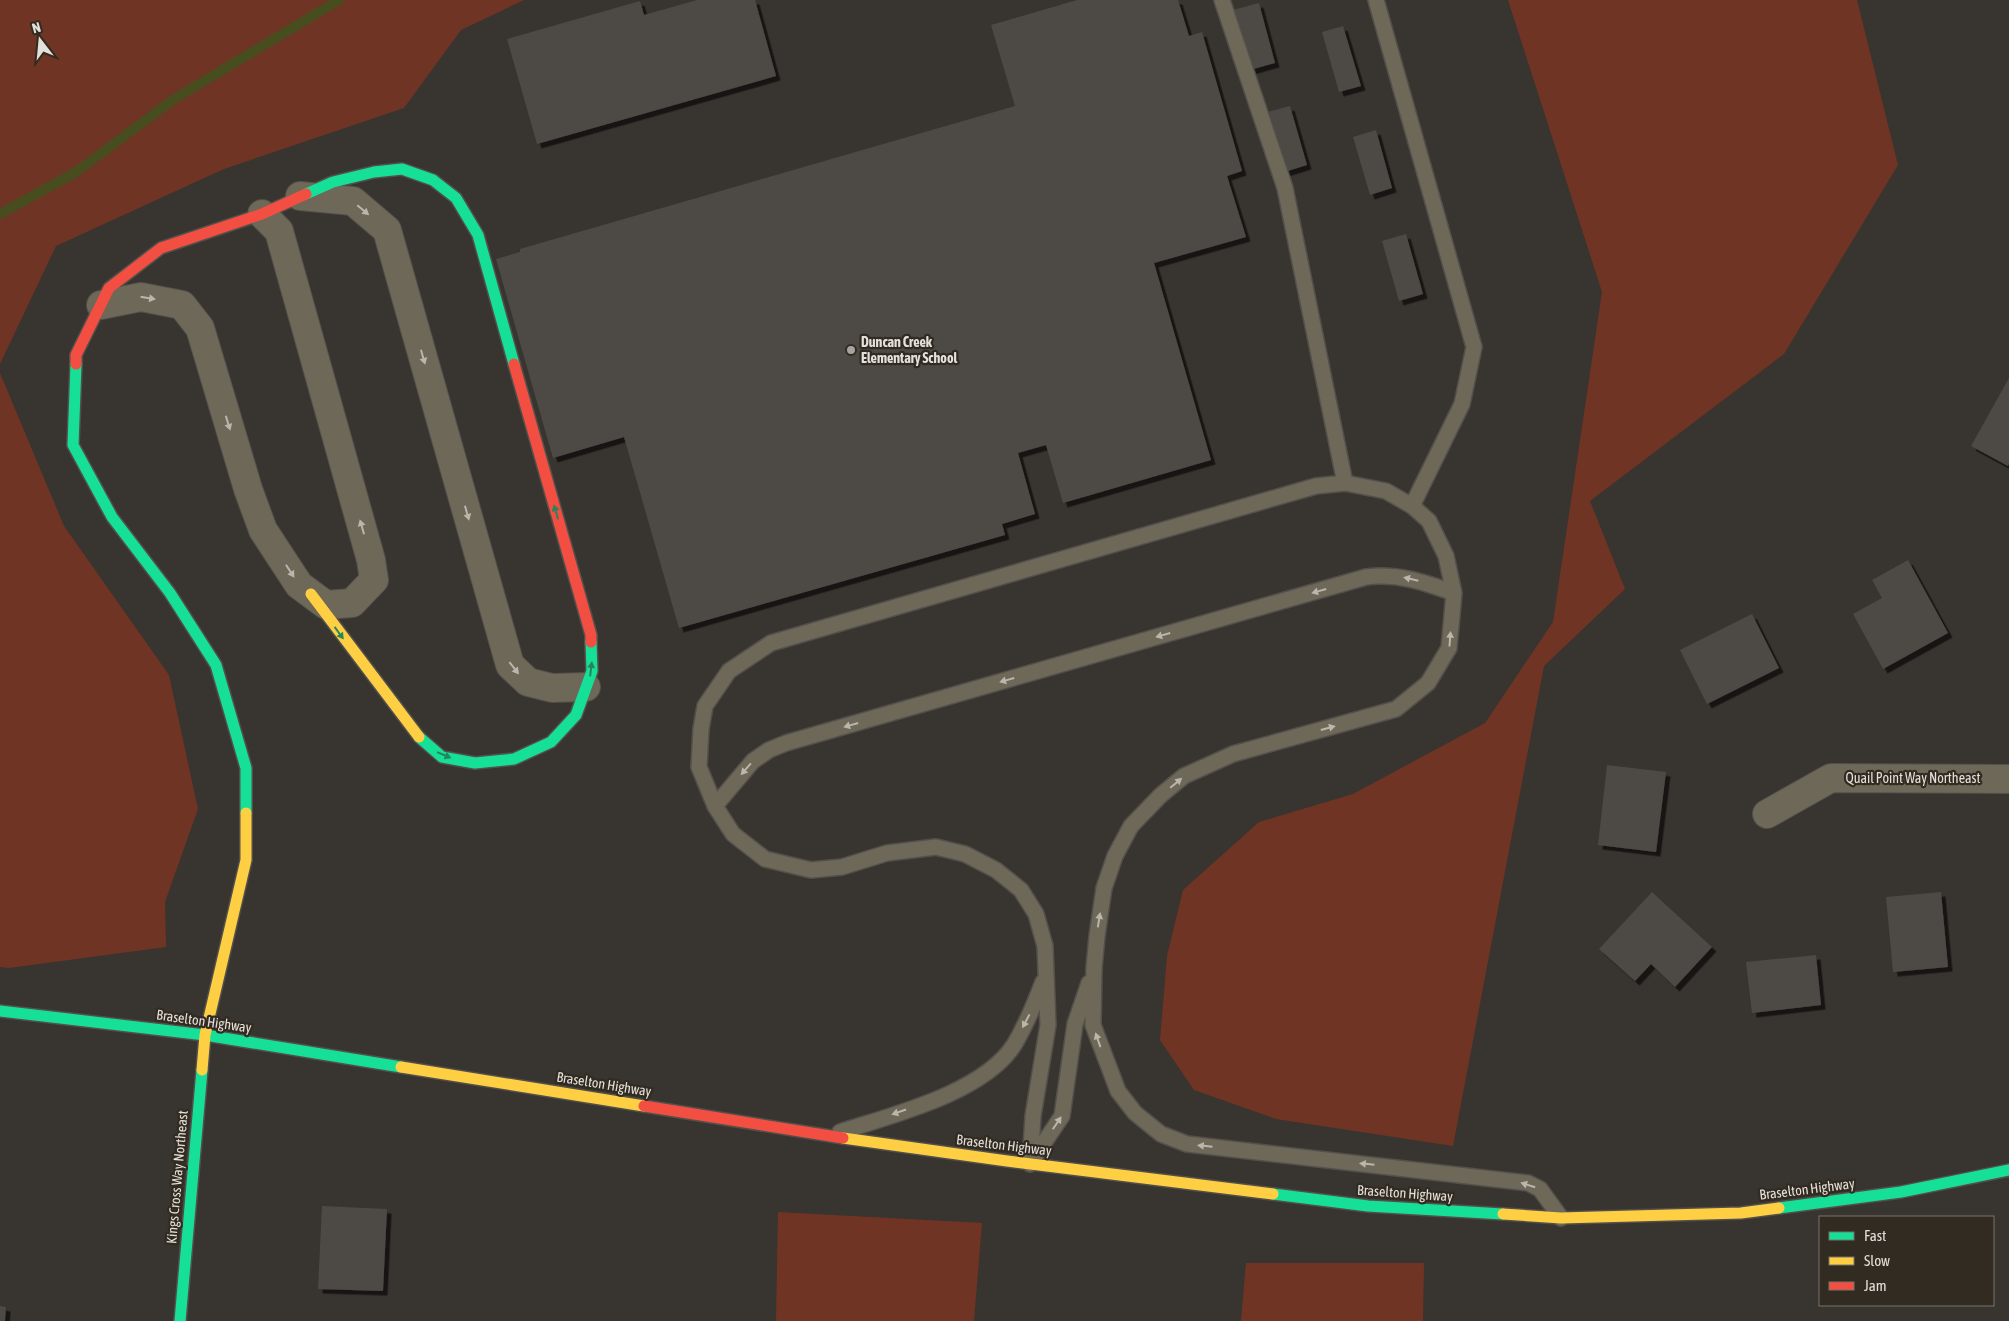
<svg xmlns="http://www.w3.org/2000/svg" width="2009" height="1321" font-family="'Asap Condensed',sans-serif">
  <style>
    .green { fill: #703425 }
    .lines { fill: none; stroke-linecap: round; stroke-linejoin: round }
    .stream { stroke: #474d1e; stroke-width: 10 }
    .building { fill: #4d4945; filter: url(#shadow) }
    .lane-casing { stroke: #53504b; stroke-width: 18 }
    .street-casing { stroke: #53504b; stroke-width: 30 }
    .fast-casing { stroke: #53504b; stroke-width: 14 }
    .slow-casing { stroke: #53504b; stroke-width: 14 }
    .jam-casing { stroke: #53504b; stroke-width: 14 }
    .lane { stroke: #6d6858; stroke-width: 15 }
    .street { stroke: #6d6858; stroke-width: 28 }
    .fast { stroke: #16e098; stroke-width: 11 }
    .slow { stroke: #ffcf43; stroke-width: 11 }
    .jam { stroke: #f24e42; stroke-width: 11 }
    .oneway { fill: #bab6ac }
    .oneway2 { fill: #24865c }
    .poi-dot { fill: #a8a49e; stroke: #322b21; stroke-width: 2 }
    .labels { text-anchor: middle; stroke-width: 4.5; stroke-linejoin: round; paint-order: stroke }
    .poi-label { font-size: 14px; font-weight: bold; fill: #e4e0da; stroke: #322b21; text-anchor: start }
    .street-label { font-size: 14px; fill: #e4e0da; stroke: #322b21 }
  </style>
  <defs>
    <filter id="shadow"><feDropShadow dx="4.5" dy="4.5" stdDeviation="0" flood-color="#0009"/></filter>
  </defs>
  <rect width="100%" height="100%" fill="#38342f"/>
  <path class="green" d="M 0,0 L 524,0 L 461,30 L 404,108 L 224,169 L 56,246 L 0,364 Z
    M 1508,0 L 1857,0 L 1898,165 L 1784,354 L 1590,501 L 1625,589 L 1544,666 L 1453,1146 L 1276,1119 L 1194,1090 L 1160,1040 L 1167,956 L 1183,890 L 1259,822 L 1353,794 L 1485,723 L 1553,622 L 1602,292 Z
    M 0,373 L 64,526 L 169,675 L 198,809 L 165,902 L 166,947 L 9,968 L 0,967 Z
    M 778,1212 L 982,1223 L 974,1321 L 776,1321 Z
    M 1246,1263 L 1424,1263 L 1423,1321 L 1241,1321 Z"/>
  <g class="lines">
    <path class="stream" d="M 0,214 L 76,172 L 174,99 L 339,0"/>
  </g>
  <path class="building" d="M 697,0 L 755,0 L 776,76 L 537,144 L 507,39 L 640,1 L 644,15 Z
    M 1077,0 L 1178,0 L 1189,36 L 1202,32 L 1242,171 L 1227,176 L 1246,237 L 1154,263 L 1211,460 L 1063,503 L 1046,445 L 1018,453 L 1035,514 L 1002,524 L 1005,535 L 679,628 L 624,437 L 553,458 L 496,259 L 520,252 L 520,249 L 1015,106 L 991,25 Z
    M 1259,3 L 1275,63 L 1250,70 L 1233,10 Z
    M 1343,26 L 1361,86 L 1339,92 L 1322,32 Z
    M 1290,106 L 1307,165 L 1281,173 L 1264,113 Z
    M 1376,130 L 1392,188 L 1370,195 L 1353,137 Z
    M 1406,234 L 1423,294 L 1399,301 L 1382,241 Z
    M 2009,378 L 2009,464 L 2008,466 L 1971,446 Z
    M 1908,560 L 1948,633 L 1883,669 L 1853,614 L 1882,598 L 1872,580 Z
    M 1752,614 L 1779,668 L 1707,704 L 1680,650 Z
    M 1607,765 L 1666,772 L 1656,852 L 1598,845 Z
    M 1652,892 L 1712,947 L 1675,987 L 1651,964 L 1635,981 L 1599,949 Z
    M 1941,892 L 1948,967 L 1893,972 L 1886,897 Z
    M 1816,955 L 1821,1005 L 1752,1013 L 1746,962 Z
    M 322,1206 L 387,1209 L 383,1291 L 318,1289 Z
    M 0,1306 L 6,1307 L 5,1321 L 0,1321 Z"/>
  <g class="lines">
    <defs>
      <path id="lane" d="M 1222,0 L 1285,188 L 1345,483
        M 1376,0 L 1474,347 L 1462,404 L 1412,506
        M 715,806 L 753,761 L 769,750 L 786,743 L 1366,577 C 1398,573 1424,582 1454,593
        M 840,1132 C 892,1115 983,1093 1014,1045 C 1026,1025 1035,1003 1043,982
        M 1031,1162 L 1062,1116 L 1075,1024 L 1089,983
        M 1030,1164 L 1033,1116 L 1048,1025 L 1045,946 L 1036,914 L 1021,890 L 996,870 L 965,854 L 936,847 L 887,853 L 842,867 L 811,870 L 765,859 L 733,834 L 715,806 L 699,767 L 701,729 L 705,706 L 729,671 L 771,643 L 1316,486 L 1345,483 L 1386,491 L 1412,506 L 1429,521 L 1446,556 L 1454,593 L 1449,648 L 1428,683 L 1396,709 L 1233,754 L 1184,776 L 1161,795 L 1131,826 L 1115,856 L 1104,888 L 1097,936 L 1094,968 L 1093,1025 L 1118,1091 L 1135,1113 L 1161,1134 L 1187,1144 L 1528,1183 L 1540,1189 L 1561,1218"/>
      <path id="street" d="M 300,196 L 353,201 L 387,230 L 510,665 L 528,682 L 552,688 L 586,687
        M 101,305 L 141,297 L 182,305 L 200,328 L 248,489 L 263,530 L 299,585 L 326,605 L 352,603 L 374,580 L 371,560 L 279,231 L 262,214
        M 1767,814 L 1831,778 L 2009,779"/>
      <path id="fast" d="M 306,194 L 333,182 L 374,172 L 402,169 L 433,180 L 456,198 L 478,235 L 514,364
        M 76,364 L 73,445 L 112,517 L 170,593 L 216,665 L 246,768 L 246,813
        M 419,737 L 442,757 L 475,763 L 514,759 L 551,742 L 576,715 L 592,671 L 591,642
        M 0,1011 L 205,1035 L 401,1067
        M 1273,1194 L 1368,1206 L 1503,1214
        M 1779,1208 L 1901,1192 L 2009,1170
        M 180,1321 L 202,1070"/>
      <path id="slow" d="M 311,594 L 419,737
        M 401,1067 L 644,1106
        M 202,1070 L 205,1035 L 246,860 L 246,813
        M 843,1138 L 1007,1161 L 1273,1194
        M 1503,1214 L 1561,1218 L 1741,1213 L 1779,1208"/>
      <path id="jam" d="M 76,364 L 76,355 L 109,288 L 161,248 L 262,214 L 306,194
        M 514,364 L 591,635 L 591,642
        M 644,1106 L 843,1138"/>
    </defs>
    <use href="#lane" class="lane-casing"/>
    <use href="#street" class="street-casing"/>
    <use href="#fast" class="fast-casing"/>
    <use href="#slow" class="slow-casing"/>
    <use href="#jam" class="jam-casing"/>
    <use href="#lane" class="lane"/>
    <use href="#street" class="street"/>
    <use href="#fast" class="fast"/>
    <use href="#slow" class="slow"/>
    <use href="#jam" class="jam"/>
  </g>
  <defs><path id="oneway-solid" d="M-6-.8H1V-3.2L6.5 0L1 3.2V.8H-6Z" transform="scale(1.25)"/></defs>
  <g class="oneway">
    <use href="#oneway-solid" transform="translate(363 210) rotate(40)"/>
    <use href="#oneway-solid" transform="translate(148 298) rotate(9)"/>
    <use href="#oneway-solid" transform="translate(423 357) rotate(74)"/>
    <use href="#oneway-solid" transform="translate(228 423) rotate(73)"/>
    <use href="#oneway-solid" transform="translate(467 513) rotate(74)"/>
    <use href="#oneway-solid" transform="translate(362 527) rotate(-106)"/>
    <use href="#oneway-solid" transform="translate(290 571) rotate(57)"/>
    <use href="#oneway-solid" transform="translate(1411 579) rotate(-167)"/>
    <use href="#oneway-solid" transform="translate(1319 591) rotate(164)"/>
    <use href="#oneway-solid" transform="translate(1163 635) rotate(164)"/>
    <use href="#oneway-solid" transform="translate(1450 639) rotate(-86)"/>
    <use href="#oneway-solid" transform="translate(514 668) rotate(52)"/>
    <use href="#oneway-solid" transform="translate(1007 680) rotate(164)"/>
    <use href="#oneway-solid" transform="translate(851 725) rotate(164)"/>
    <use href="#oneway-solid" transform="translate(1328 728) rotate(-15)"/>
    <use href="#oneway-solid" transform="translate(746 769) rotate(131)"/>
    <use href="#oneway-solid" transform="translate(1176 783) rotate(-40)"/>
    <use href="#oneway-solid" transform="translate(1099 920) rotate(-81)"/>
    <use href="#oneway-solid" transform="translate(1026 1021) rotate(118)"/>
    <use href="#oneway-solid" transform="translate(1098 1040) rotate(-109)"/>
    <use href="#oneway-solid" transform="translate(899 1112) rotate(161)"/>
    <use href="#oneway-solid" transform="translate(1057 1123) rotate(-56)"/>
    <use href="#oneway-solid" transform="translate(1205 1146) rotate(-174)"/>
    <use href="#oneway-solid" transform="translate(1367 1164) rotate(-174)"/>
    <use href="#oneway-solid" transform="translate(1528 1185) rotate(-163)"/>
  </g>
  <g class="oneway2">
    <use href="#oneway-solid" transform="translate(556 512) rotate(-106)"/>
    <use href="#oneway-solid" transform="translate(339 633) rotate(54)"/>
    <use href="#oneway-solid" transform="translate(591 669) rotate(-83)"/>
    <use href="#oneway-solid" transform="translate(444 755) rotate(23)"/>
  </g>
  <circle class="poi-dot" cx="851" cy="350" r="5"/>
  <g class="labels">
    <g class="poi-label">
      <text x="861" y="347">Duncan Creek<tspan x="861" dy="16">Elementary School</tspan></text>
    </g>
    <g class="street-label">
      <text x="1913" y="783">Quail Point Way Northeast</text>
      <text transform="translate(204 1021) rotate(8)" y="5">Braselton Highway</text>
      <text transform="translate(604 1084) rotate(9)" y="5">Braselton Highway</text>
      <text transform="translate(1004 1145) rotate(7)" y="5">Braselton Highway</text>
      <text transform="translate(177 1177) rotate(-85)" y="5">Kings Cross Way Northeast</text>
      <text transform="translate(1807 1189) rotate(-7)" y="5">Braselton Highway</text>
      <text transform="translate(1405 1193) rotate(4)" y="5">Braselton Highway</text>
    </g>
  </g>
  <rect x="1819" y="1216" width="175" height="90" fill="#322b21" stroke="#79736b"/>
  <rect x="1829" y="1232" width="25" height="8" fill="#16e098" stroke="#79736b"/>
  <text x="1864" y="1241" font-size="15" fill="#e4e0da">Fast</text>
  <rect x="1829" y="1257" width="25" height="8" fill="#ffcf43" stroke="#79736b"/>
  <text x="1864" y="1266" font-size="15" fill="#e4e0da">Slow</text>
  <rect x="1829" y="1282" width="25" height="8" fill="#f24e42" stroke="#79736b"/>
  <text x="1864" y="1291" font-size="15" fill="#e4e0da">Jam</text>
  <g transform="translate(40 40) rotate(344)" stroke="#322b21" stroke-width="4" paint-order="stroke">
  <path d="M0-4L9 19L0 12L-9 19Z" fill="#e4e0da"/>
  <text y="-8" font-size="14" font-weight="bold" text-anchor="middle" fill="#e4e0da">N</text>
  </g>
</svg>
